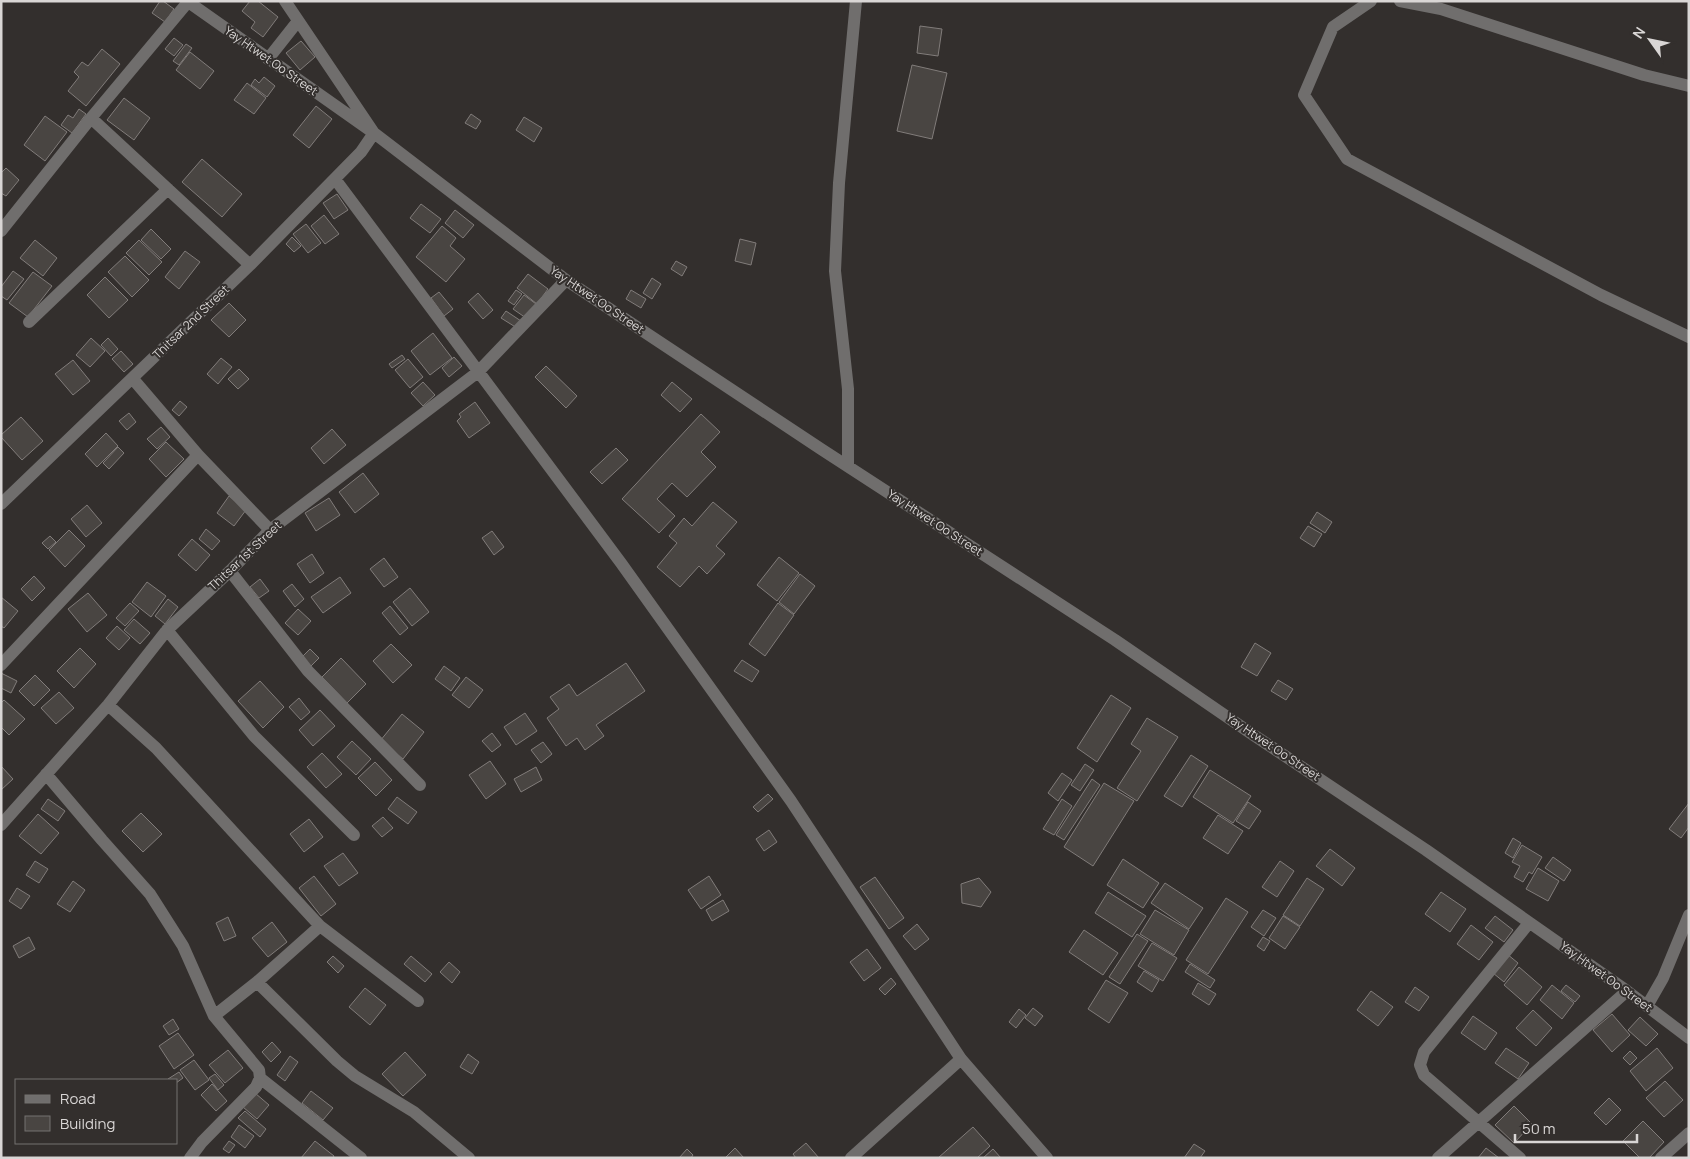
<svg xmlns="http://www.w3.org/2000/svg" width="1690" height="1159" font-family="Manrope,sans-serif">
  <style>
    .building { fill: #494542; stroke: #817c7a }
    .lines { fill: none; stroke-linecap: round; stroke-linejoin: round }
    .minor { stroke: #706e6d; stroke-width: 12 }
    .labels { text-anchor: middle; stroke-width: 4; stroke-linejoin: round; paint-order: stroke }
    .street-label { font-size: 12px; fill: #d9d6d5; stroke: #332f2d }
  </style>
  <rect width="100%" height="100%" fill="#332f2d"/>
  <path class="building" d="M 160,1 L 163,1 L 174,9 L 165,22 L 152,13 Z
    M 250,1 L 258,1 L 278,17 L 263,37 L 251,28 L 255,22 L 242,11 Z
    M 920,26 L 942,29 L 938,56 L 917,53 Z
    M 174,38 L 183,45 L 174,56 L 165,49 Z
    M 301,41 L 315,57 L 300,70 L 286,53 Z
    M 186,44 L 192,48 L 179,65 L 173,61 Z
    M 102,49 L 120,64 L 86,106 L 68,91 L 79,77 L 74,72 L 82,62 L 88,66 Z
    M 190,52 L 214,71 L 200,89 L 176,70 Z
    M 912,65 L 947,73 L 932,139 L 897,131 Z
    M 264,77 L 275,86 L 267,97 L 251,85 L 255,79 L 259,83 Z
    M 247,83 L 266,98 L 254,114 L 234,100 Z
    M 124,98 L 150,118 L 134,140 L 107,120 Z
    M 316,106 L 332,119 L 309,148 L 293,135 Z
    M 79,109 L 86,114 L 72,133 L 61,125 L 68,115 L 73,118 Z
    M 471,114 L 481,121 L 476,129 L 465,123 Z
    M 45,116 L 67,132 L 45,161 L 24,145 Z
    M 524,117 L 542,128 L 534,142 L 516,130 Z
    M 202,159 L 242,194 L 222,217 L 182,182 Z
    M 6,168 L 19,180 L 6,196 L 1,193 L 1,173 Z
    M 337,194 L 348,210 L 334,219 L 323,203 Z
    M 421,204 L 441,219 L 430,233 L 410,218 Z
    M 455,210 L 474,225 L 463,238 L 445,223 Z
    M 324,215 L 339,234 L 325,244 L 311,226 Z
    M 306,224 L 321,243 L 308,253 L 293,234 Z
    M 442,226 L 456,238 L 450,246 L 465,259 L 446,282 L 416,257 Z
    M 151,229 L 171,249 L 161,259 L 141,240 Z
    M 292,237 L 301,246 L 294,252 L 286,244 Z
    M 740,239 L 756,243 L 751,265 L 735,261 Z
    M 35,240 L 57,258 L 43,276 L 20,258 Z
    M 139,240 L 162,262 L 149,275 L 126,253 Z
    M 185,251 L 200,262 L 179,289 L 165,277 Z
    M 125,256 L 149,280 L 132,297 L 108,272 Z
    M 676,261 L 687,267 L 682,276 L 671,269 Z
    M 13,271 L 24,279 L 7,300 L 1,296 L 1,287 Z
    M 33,272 L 52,286 L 28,317 L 9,303 Z
    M 528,274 L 548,289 L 537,304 L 517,288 Z
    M 105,277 L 128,300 L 109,318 L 87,295 Z
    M 652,278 L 661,284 L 652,299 L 643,293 Z
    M 516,290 L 522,294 L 514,305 L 508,301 Z
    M 631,290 L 646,299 L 641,308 L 626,299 Z
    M 439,292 L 453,309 L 444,316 L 431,298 Z
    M 478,293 L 493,310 L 483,319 L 468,302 Z
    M 524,295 L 536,304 L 526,318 L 513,309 Z
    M 229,303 L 246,320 L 229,337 L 211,320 Z
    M 506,311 L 521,321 L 517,328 L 501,318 Z
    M 433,333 L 452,358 L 430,375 L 411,351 Z
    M 91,338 L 105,351 L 90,367 L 76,355 Z
    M 108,338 L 118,349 L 111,356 L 101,345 Z
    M 121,351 L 133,364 L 124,372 L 112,359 Z
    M 402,355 L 405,359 L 392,368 L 389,364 Z
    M 454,357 L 462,366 L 449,377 L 442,368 Z
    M 221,358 L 232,367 L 218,384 L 207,374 Z
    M 408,359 L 423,377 L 410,388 L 395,370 Z
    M 73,360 L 90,381 L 73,395 L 55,374 Z
    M 546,366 L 577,396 L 566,408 L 535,377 Z
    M 239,369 L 249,379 L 238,389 L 228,379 Z
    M 423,382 L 435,395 L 423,406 L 411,393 Z
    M 672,382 L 692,399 L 680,412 L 661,395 Z
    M 180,401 L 187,407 L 179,416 L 172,410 Z
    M 475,402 L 490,423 L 469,438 L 457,421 L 461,417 L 459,414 Z
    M 129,413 L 136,422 L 127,430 L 119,421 Z
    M 701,414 L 720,432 L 701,452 L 716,467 L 687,497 L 672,483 L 657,499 L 675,516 L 659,533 L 622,499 Z
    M 21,417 L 43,441 L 22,460 L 1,437 L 1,435 Z
    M 161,427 L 170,437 L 157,449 L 147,439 Z
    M 332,429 L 346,445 L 324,464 L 311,448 Z
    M 106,433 L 118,446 L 97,467 L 85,454 Z
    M 166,442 L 184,459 L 166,477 L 149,459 Z
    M 118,447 L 124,453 L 109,469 L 103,463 Z
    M 616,448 L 628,460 L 602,484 L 590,472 Z
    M 363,473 L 379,494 L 355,513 L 339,492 Z
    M 229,496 L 246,510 L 234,526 L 217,513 Z
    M 329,498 L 340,515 L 316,531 L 305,513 Z
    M 713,502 L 737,522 L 716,546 L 725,554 L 707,574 L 699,566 L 680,587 L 657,567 L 677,543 L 669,536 L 684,518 L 692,526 Z
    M 87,505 L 102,523 L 86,537 L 71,519 Z
    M 1317,512 L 1332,522 L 1325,533 L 1310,523 Z
    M 1308,526 L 1322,534 L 1314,547 L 1300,538 Z
    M 206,529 L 220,541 L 212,550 L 199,539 Z
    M 69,530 L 85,546 L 65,567 L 49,550 Z
    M 492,531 L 504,547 L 494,555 L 482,538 Z
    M 50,536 L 56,542 L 48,549 L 42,543 Z
    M 192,539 L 210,555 L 196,571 L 178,555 Z
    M 312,554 L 324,573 L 310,583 L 297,564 Z
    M 779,557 L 799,573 L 777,601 L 757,585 Z
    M 384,558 L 398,577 L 384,587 L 370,569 Z
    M 800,574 L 815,586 L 794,614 L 779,602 Z
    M 34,576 L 45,588 L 32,601 L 21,589 Z
    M 340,577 L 351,593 L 323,613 L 311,597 Z
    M 260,579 L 269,591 L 259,598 L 250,587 Z
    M 147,582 L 166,596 L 151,617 L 132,602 Z
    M 292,584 L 304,599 L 295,607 L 283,591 Z
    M 410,588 L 429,612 L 412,626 L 393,602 Z
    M 88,593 L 107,615 L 87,632 L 68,609 Z
    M 1,597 L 18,611 L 4,628 L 1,626 Z
    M 168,599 L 178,607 L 165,624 L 155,616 Z
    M 130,603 L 139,611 L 125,626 L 116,618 Z
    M 778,603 L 794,615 L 765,656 L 749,644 Z
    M 390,606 L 408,628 L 400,635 L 382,613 Z
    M 298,609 L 311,621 L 298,635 L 285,623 Z
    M 134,619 L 150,633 L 140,644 L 124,630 Z
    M 117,626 L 130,638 L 119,650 L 106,638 Z
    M 1255,643 L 1271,653 L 1257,676 L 1241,667 Z
    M 391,644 L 412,665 L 393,683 L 373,661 Z
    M 80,648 L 96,664 L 74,688 L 57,671 Z
    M 310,649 L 319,658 L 311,666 L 302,657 Z
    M 341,658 L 366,684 L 347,703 L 322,677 Z
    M 742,660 L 759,671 L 752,682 L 734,671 Z
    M 626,663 L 645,691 L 596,725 L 604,736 L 585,750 L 577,738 L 566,746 L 547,718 L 559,709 L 550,697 L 569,684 L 577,696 Z
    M 444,666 L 460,678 L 451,691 L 435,679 Z
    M 1,673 L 17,681 L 11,693 L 1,688 Z
    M 35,675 L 50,690 L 34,706 L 19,691 Z
    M 466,677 L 483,690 L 469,708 L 452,695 Z
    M 1278,680 L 1293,689 L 1286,700 L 1271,691 Z
    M 260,681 L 284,707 L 263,728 L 238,701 Z
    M 59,692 L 74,708 L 56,724 L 41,708 Z
    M 1111,695 L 1131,708 L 1097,762 L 1077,748 Z
    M 299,698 L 310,712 L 301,720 L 289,707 Z
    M 4,700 L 25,719 L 9,735 L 1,727 L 1,703 Z
    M 320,710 L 335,726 L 313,746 L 299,730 Z
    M 525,713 L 537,731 L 516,745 L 504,727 Z
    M 402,714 L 424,732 L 403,759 L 380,741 Z
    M 1147,718 L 1178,737 L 1137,801 L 1117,788 L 1141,751 L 1131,744 Z
    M 492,733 L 501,745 L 492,752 L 482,741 Z
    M 352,741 L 371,759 L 356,775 L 337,757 Z
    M 543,742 L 552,754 L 541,763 L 531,750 Z
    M 322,753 L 342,774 L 326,788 L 307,767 Z
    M 1191,755 L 1208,766 L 1182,807 L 1164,796 Z
    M 490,761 L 506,784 L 486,799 L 469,775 Z
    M 375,762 L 392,780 L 376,796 L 358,778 Z
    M 1085,764 L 1094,770 L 1080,791 L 1071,785 Z
    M 1,766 L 13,779 L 1,790 Z
    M 536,767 L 542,780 L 521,792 L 514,779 Z
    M 1210,770 L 1251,796 L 1233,823 L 1193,797 Z
    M 1062,773 L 1072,780 L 1058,801 L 1048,793 Z
    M 1092,779 L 1100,785 L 1064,840 L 1056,835 Z
    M 1104,783 L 1134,801 L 1093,866 L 1064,847 Z
    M 768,794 L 773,799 L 758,812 L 753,807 Z
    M 397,797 L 417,812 L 408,824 L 388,809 Z
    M 48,799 L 65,811 L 58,821 L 41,809 Z
    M 1062,799 L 1072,806 L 1054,835 L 1043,829 Z
    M 1248,802 L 1261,811 L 1249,829 L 1236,821 Z
    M 1689,803 L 1689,827 L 1681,838 L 1669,829 Z
    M 141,813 L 162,834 L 143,852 L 122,831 Z
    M 38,814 L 59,833 L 41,854 L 19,836 Z
    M 1218,815 L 1243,831 L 1228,854 L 1203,838 Z
    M 383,817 L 393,828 L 382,837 L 372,826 Z
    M 309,819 L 323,837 L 304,852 L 290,834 Z
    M 769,830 L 777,842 L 764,851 L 756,839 Z
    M 1513,838 L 1521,843 L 1513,858 L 1505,853 Z
    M 1522,845 L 1542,857 L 1532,874 L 1529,872 L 1523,882 L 1514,877 L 1520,866 L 1512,862 Z
    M 1330,849 L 1355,868 L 1342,886 L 1316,866 Z
    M 343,853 L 358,873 L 339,886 L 324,866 Z
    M 1553,857 L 1571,870 L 1564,881 L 1545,868 Z
    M 1123,859 L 1159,883 L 1143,908 L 1107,885 Z
    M 35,861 L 48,869 L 39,883 L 26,875 Z
    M 1280,861 L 1294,871 L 1277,897 L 1262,887 Z
    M 1538,868 L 1559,881 L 1548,901 L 1526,889 Z
    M 314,876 L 336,904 L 321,916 L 299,888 Z
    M 709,876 L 721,895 L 701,909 L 688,890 Z
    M 875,877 L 904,918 L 889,929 L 860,887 Z
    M 979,878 L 991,892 L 981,907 L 962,903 L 961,884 Z
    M 1307,878 L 1324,889 L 1300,926 L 1283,915 Z
    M 73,881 L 85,890 L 70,912 L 57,904 Z
    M 1165,883 L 1203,908 L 1189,929 L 1151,903 Z
    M 17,888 L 30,896 L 21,909 L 9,901 Z
    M 1108,892 L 1146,916 L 1132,937 L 1095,913 Z
    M 1441,892 L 1466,909 L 1450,932 L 1425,914 Z
    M 1226,898 L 1248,912 L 1208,974 L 1186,960 Z
    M 723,900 L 729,911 L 712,921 L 706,910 Z
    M 1155,910 L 1189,930 L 1174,955 L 1140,934 Z
    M 1263,910 L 1276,918 L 1264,936 L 1251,927 Z
    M 1283,916 L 1300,927 L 1285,949 L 1269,938 Z
    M 1495,916 L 1513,930 L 1504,942 L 1485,928 Z
    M 228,917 L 236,936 L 224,941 L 216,923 Z
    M 272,922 L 287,942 L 268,957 L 252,938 Z
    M 917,924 L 929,939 L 915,950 L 903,936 Z
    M 1471,925 L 1493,942 L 1479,960 L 1457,944 Z
    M 1084,930 L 1118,953 L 1103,975 L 1069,952 Z
    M 1137,934 L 1148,941 L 1120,984 L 1109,977 Z
    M 29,937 L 35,949 L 19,958 L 13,946 Z
    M 1263,937 L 1270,941 L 1264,951 L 1257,946 Z
    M 1152,943 L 1177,958 L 1163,981 L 1138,966 Z
    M 867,949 L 881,968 L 864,981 L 850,962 Z
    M 1507,954 L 1518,963 L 1504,982 L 1493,973 Z
    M 333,956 L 344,966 L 338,973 L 327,962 Z
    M 411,956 L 432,974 L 425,982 L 404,964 Z
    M 449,962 L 460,972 L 452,983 L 440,972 Z
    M 1190,964 L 1215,980 L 1210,988 L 1185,972 Z
    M 1519,967 L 1542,987 L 1527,1005 L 1504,985 Z
    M 1144,971 L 1159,980 L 1152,992 L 1137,982 Z
    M 891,978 L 896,984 L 885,995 L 879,989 Z
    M 1106,980 L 1128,993 L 1109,1023 L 1088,1009 Z
    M 1198,983 L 1216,994 L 1209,1005 L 1192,994 Z
    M 1552,985 L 1574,1003 L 1562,1019 L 1540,1000 Z
    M 1566,985 L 1580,996 L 1575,1002 L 1561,991 Z
    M 1415,987 L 1429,997 L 1419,1011 L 1405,1002 Z
    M 365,988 L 386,1005 L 370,1025 L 349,1007 Z
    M 1371,991 L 1393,1007 L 1378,1026 L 1357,1010 Z
    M 1033,1008 L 1043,1016 L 1035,1026 L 1025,1018 Z
    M 1019,1009 L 1026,1015 L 1016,1028 L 1009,1022 Z
    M 1533,1010 L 1552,1028 L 1536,1046 L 1516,1028 Z
    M 1612,1014 L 1630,1035 L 1612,1052 L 1593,1030 Z
    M 1473,1016 L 1497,1033 L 1485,1050 L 1461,1033 Z
    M 1640,1017 L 1658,1034 L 1646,1046 L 1628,1030 Z
    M 173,1019 L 179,1029 L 169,1035 L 163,1026 Z
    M 178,1033 L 194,1055 L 174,1069 L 159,1046 Z
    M 272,1042 L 281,1052 L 271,1062 L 262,1052 Z
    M 1506,1048 L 1529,1063 L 1518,1079 L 1495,1063 Z
    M 1657,1048 L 1673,1068 L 1646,1091 L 1630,1071 Z
    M 228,1050 L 243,1068 L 225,1083 L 209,1065 Z
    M 1630,1051 L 1637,1058 L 1630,1065 L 1623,1058 Z
    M 405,1052 L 426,1075 L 403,1096 L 382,1074 Z
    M 468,1054 L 479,1062 L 472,1074 L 460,1067 Z
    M 290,1056 L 298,1062 L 285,1081 L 277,1075 Z
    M 194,1060 L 209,1080 L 195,1090 L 180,1070 Z
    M 179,1072 L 183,1078 L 176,1083 L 176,1080 L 169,1080 L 168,1079 Z
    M 215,1074 L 224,1085 L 218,1090 L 209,1078 Z
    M 1665,1081 L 1683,1100 L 1664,1117 L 1646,1098 Z
    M 212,1084 L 227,1101 L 216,1111 L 201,1095 Z
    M 311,1091 L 333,1108 L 323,1120 L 302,1103 Z
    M 255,1093 L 269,1105 L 257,1119 L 243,1107 Z
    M 1609,1098 L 1621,1110 L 1606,1125 L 1594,1113 Z
    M 1514,1106 L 1532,1124 L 1514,1143 L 1495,1125 Z
    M 245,1111 L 266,1129 L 260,1137 L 238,1118 Z
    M 1643,1121 L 1664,1142 L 1649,1158 L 1640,1158 L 1623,1141 Z
    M 239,1125 L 254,1136 L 245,1148 L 231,1137 Z
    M 973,1127 L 990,1146 L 977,1158 L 938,1158 Z
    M 229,1141 L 235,1145 L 229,1153 L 223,1149 Z
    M 315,1141 L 334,1156 L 333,1158 L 301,1158 Z
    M 806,1143 L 819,1158 L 796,1158 L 793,1154 Z
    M 1194,1144 L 1205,1151 L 1200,1158 L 1184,1158 Z
    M 735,1148 L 744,1158 L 725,1158 Z
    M 1486,1148 L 1499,1158 L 1478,1158 Z
    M 687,1149 L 693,1155 L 691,1158 L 679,1158 Z
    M 993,1149 L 1001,1158 L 983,1158 Z"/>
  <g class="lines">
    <path class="minor" d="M 187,1 L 374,133 L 566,280 L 821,449 L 1115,640 L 1252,734 L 1426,850 L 1627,991 L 1689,1038
      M 1371,1 L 1333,27 L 1304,95 L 1347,159 L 1601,295 L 1689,337
      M 1400,1 L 1441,9 L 1644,75 L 1689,86
      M 268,59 L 298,21
      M 91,118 L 250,265
      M 335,179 L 621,563 L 791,801 L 961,1059 L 1047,1158
      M 1,231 L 91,118 L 188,2
      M 29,322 L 168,189
      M 133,379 L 198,455 L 270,530
      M 848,466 L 848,389 L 835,271 L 839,183 L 856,1
      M 1,504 L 250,265 L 361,152 L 374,133 L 285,1
      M 230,571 L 308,671 L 420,785
      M 167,630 L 254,736 L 354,835
      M 1,665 L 198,455
      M 108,705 L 156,748 L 320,926 L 418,1001
      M 46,774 L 102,840 L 150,894 L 183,946 L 214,1016 L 259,1070 L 260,1078 L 256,1087 L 202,1142 L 190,1158
      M 1,825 L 108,705 L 167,630 L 230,571 L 270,530 L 478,372 L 566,280
      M 257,982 L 337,1061 L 355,1076 L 414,1112 L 469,1158
      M 1647,1006 L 1663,978 L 1689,915
      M 214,1016 L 257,982 L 320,926
      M 260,1078 L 361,1158
      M 851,1158 L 961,1059
      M 1438,1158 L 1627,991
      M 1520,1158 L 1424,1075 L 1420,1065 L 1424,1052 L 1529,923
      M 1661,1158 L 1689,1133"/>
  </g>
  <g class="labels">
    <g class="street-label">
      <text transform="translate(271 61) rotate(35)" y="4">Yay Htwet Oo Street</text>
      <text transform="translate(597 300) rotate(34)" y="4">Yay Htwet Oo Street</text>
      <text transform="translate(191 322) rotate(-44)" y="4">Thitsar 2nd Street</text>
      <text transform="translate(935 523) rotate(33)" y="4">Yay Htwet Oo Street</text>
      <text transform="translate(245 556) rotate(-43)" y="4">Thitsar 1st Street</text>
      <text transform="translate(1273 747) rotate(34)" y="4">Yay Htwet Oo Street</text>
      <text transform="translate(1606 977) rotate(36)" y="4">Yay Htwet Oo Street</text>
    </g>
  </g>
  <rect width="1690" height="1159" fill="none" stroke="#d9d6d5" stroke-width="5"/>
  <rect x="15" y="1079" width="162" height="65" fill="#332f2d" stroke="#757270"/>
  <rect x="25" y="1095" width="25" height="8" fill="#706e6d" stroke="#757270"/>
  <text x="60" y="1104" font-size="15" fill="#d9d6d5">Road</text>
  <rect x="25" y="1116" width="25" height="15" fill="#494542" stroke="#757270"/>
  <text x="60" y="1129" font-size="15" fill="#d9d6d5">Building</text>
  <g transform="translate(1650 40) rotate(303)" stroke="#332f2d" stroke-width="4" paint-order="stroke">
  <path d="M0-4L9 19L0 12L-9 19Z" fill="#d9d6d5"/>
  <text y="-8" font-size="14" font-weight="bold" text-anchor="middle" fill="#d9d6d5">N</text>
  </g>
  <path d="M1515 1134v8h122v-8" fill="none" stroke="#d9d6d5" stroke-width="2.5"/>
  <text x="1522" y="1134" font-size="15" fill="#d9d6d5" stroke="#332f2d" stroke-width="4" paint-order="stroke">50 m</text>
</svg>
